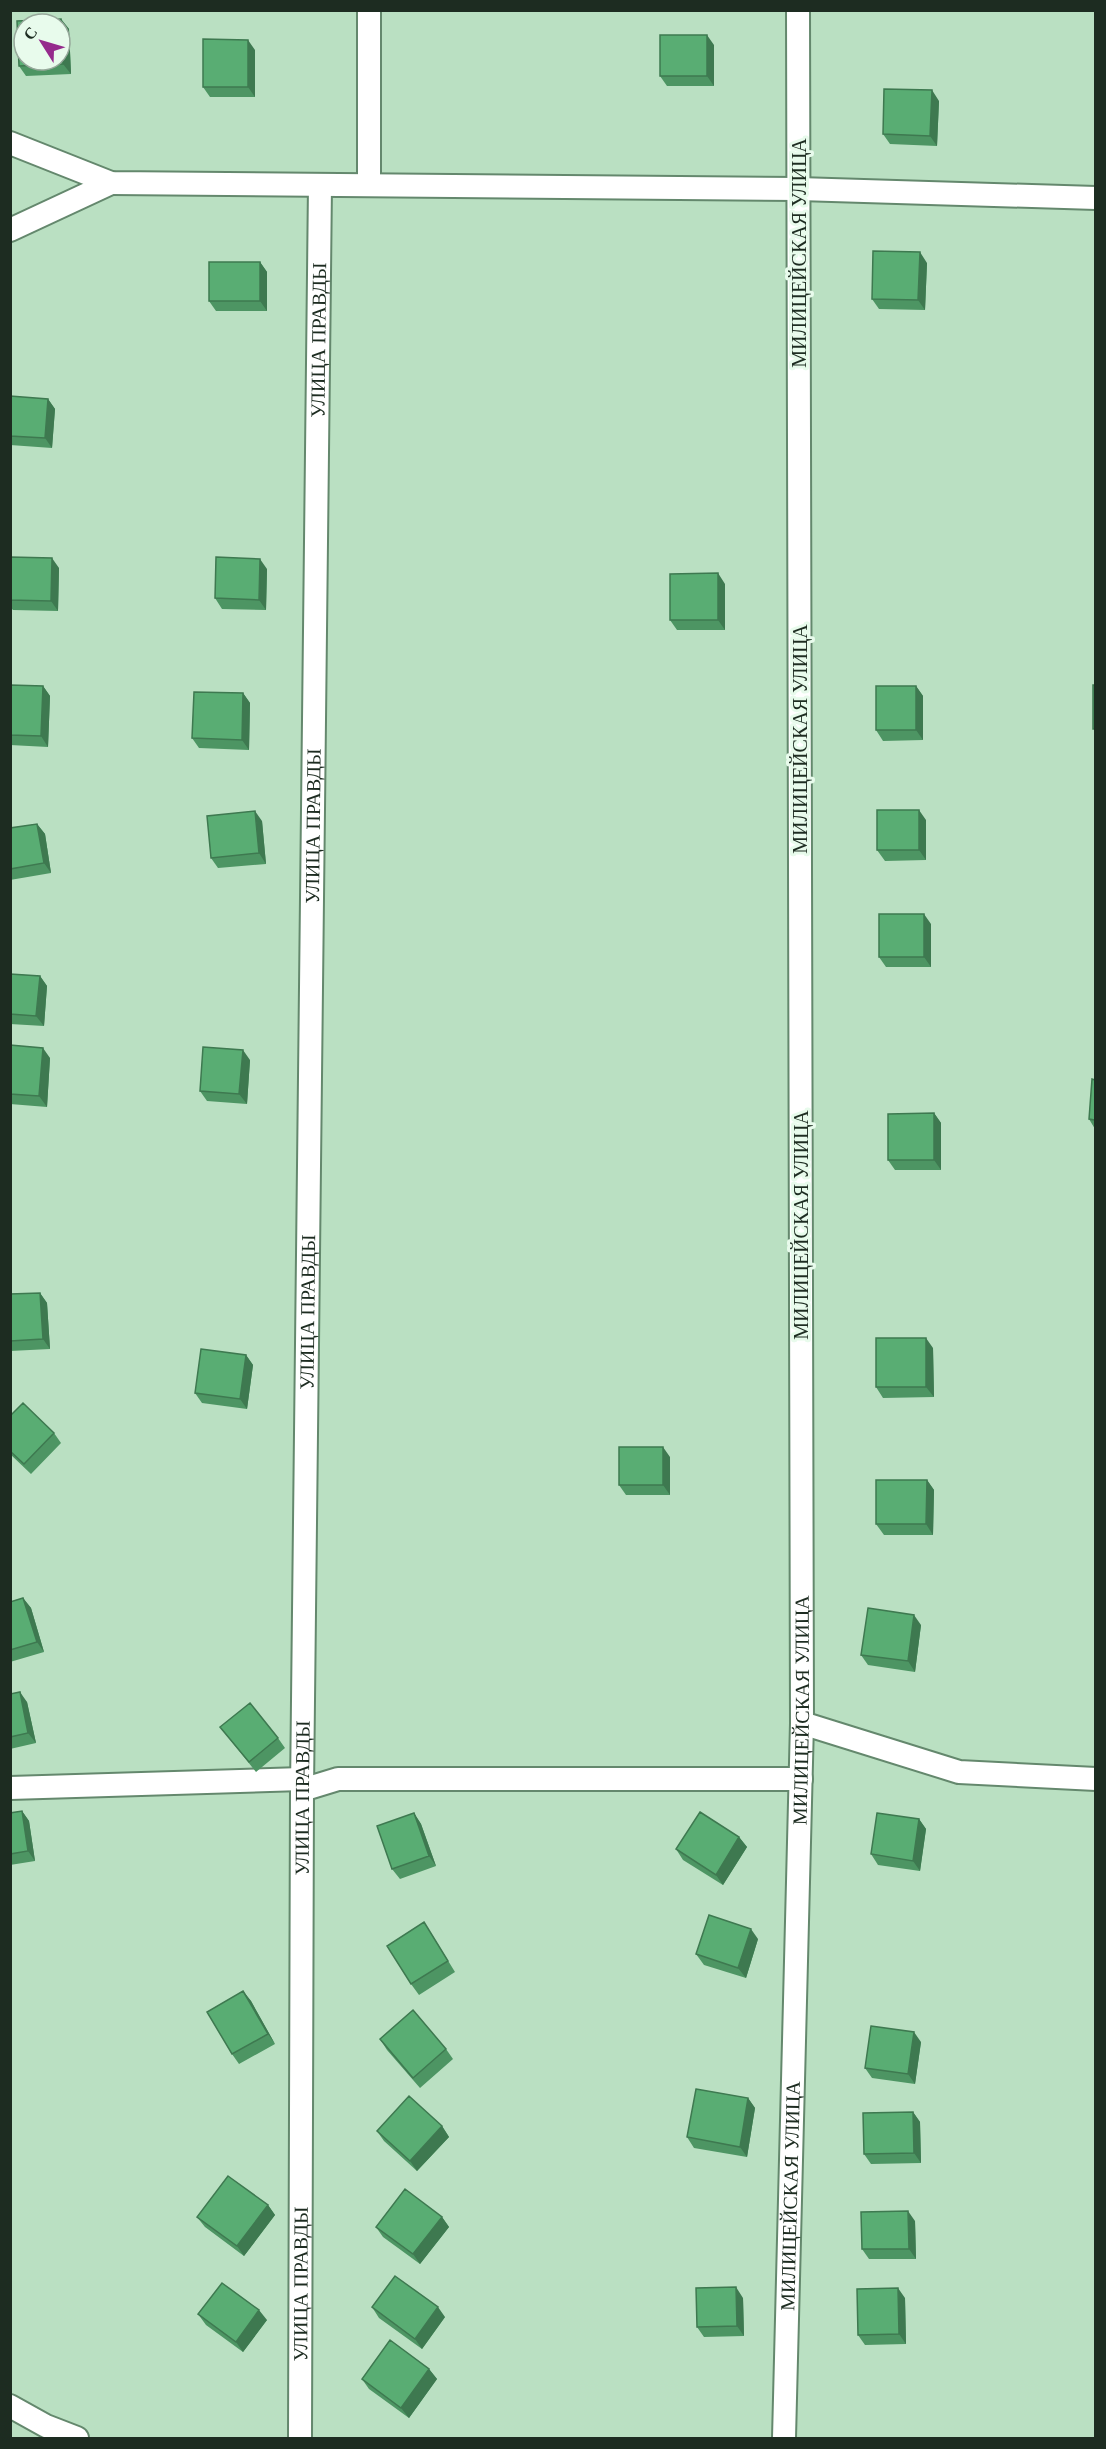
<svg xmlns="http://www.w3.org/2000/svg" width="1106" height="2449" font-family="Georgia,serif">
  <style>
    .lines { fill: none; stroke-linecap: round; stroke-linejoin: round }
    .street-casing { stroke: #64886d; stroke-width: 26 }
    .street { stroke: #fff; stroke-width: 22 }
    .wall { fill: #4d9563 }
    .shaded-wall { fill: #3e7950 }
    .building { fill: #59ad73; stroke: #3e7950; stroke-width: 1.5; fill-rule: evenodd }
    .labels { text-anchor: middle; stroke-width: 6; stroke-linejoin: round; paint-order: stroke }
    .street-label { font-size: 20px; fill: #1d2c21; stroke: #e8fbec }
  </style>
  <rect width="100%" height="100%" fill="#bae0c2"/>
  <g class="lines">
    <defs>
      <g id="street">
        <path d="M 369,10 L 369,185"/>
        <path d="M 10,143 L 111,183 L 799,189 L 1096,198"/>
        <path d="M 10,230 L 111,183"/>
        <path d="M 802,1723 L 959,1772 L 1096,1779"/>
        <path d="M 10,1788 L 302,1779"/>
        <path d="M 302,1790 L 338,1779 L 801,1779"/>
        <path d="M 10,2406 L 46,2426 L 77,2438"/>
        <path id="s1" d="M 300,2438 L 302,1790 L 320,185"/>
        <path id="s2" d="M 784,2438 L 802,1723 L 798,10"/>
      </g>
    </defs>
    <use href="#street" class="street-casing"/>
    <use href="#street" class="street"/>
  </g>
  <path class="wall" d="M 61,19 L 69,29 L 71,74 L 26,76 L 19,66 Z
    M 714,45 L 714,86 L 667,86 L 660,76 Z
    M 255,50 L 255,97 L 210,97 L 203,87 Z
    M 939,101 L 937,146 L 890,144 L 883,134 Z
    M 260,262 L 267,272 L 267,311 L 216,311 L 209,301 Z
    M 927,263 L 925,310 L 879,309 L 872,299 Z
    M 48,399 L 55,409 L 52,448 L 10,445 L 10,436 Z
    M 10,557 L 59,568 L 58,611 L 13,610 L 10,607 Z
    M 267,569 L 266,610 L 222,609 L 215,598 Z
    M 725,584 L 725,630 L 677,630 L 670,620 Z
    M 10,685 L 43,686 L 50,696 L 48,747 L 10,745 Z
    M 916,686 L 923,696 L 923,740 L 883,741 L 876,730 Z
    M 243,693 L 250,703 L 249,750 L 199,748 L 192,738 Z
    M 926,820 L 926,860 L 885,861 L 877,850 Z
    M 262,821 L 266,864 L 218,868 L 211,858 Z
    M 37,824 L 45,834 L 51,873 L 10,880 L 10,828 Z
    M 931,924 L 931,967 L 886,967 L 879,957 Z
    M 10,974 L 40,976 L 47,986 L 44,1026 L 10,1024 Z
    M 10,1045 L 50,1058 L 47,1107 L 10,1104 Z
    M 250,1060 L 247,1104 L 207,1101 L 200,1091 Z
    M 1095,1080 L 1095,1129 L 1089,1119 Z
    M 934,1113 L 941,1123 L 941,1170 L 895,1170 L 888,1160 Z
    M 40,1293 L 47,1303 L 50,1349 L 10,1351 L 10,1294 Z
    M 933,1348 L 934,1397 L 883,1398 L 876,1387 Z
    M 246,1355 L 253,1365 L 247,1409 L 202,1403 L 195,1393 Z
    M 10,1416 L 54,1433 L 61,1443 L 31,1474 L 10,1454 Z
    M 670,1457 L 670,1495 L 626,1495 L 619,1485 Z
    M 927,1480 L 934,1490 L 933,1535 L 884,1535 L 876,1524 Z
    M 23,1598 L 31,1608 L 44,1652 L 10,1662 L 10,1602 Z
    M 921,1625 L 915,1672 L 868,1665 L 861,1655 Z
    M 10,1694 L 27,1702 L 36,1743 L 10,1749 Z
    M 220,1727 L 278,1738 L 285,1748 L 256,1772 Z
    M 22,1811 L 29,1821 L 35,1861 L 10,1865 L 10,1813 Z
    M 414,1813 L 421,1824 L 436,1866 L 400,1879 L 392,1869 Z
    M 919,1819 L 926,1829 L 920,1871 L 878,1865 L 871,1854 Z
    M 739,1837 L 747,1847 L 723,1885 L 683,1860 L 676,1849 Z
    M 431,1933 L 455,1972 L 419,1995 L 411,1984 Z
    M 758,1939 L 746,1978 L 704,1965 L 696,1954 Z
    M 243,1991 L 251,2001 L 275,2044 L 239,2064 L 232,2054 Z
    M 380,2039 L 446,2049 L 453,2059 L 420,2088 L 387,2050 Z
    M 921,2042 L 915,2084 L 872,2078 L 865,2068 Z
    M 748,2098 L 755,2108 L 747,2157 L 694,2148 L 687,2137 Z
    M 913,2112 L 920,2122 L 921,2163 L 871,2164 L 864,2154 Z
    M 442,2126 L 449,2137 L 417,2171 L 384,2141 L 377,2131 Z
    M 268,2205 L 275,2215 L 244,2256 L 205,2227 L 197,2217 Z
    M 442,2217 L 449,2227 L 420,2264 L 383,2237 L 376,2227 Z
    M 915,2221 L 916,2259 L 869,2259 L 862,2249 Z
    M 743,2298 L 744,2336 L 704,2337 L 697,2327 Z
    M 905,2298 L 906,2344 L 865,2345 L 858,2335 Z
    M 372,2307 L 445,2317 L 422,2349 L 379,2318 Z
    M 198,2314 L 267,2320 L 243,2352 L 206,2325 Z
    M 429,2369 L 437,2379 L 409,2418 L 369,2389 L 362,2379 Z"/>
  <path class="shaded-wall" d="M 61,19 L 69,29 L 71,74 L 63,64 Z
    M 707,35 L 714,45 L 714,86 L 707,76 Z
    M 248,40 L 255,50 L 255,97 L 248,87 Z
    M 932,90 L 939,101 L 937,146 L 930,136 Z
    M 920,252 L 927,263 L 925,310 L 918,300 Z
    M 260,262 L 267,272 L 267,311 L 260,301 Z
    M 48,399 L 55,409 L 52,448 L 45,438 Z
    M 52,558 L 59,568 L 58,611 L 51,601 Z
    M 260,559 L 267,569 L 266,610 L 259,600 Z
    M 718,573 L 725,584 L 725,630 L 718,620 Z
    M 43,686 L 50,696 L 48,747 L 41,736 Z
    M 916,686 L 923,696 L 923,740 L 916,730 Z
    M 243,693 L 250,703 L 249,750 L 242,740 Z
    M 919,810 L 926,820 L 926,860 L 919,850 Z
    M 255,811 L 262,821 L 266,864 L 259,853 Z
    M 37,824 L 45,834 L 51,873 L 44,863 Z
    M 924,914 L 931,924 L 931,967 L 924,957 Z
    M 40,976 L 47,986 L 44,1026 L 36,1016 Z
    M 43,1048 L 50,1058 L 47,1107 L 39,1096 Z
    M 243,1050 L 250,1060 L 247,1104 L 239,1094 Z
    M 934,1113 L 941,1123 L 941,1170 L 934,1160 Z
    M 40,1293 L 47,1303 L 50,1349 L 43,1339 Z
    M 926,1338 L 933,1348 L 934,1397 L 926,1387 Z
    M 246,1355 L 253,1365 L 247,1409 L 240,1399 Z
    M 663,1447 L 670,1457 L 670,1495 L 663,1485 Z
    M 927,1480 L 934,1490 L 933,1535 L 926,1524 Z
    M 23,1598 L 31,1608 L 44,1652 L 37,1642 Z
    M 914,1615 L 921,1625 L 915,1672 L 908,1661 Z
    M 20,1692 L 27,1702 L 36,1743 L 28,1733 Z
    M 22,1811 L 29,1821 L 35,1861 L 28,1851 Z
    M 414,1813 L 421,1824 L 436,1866 L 429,1856 Z
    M 919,1819 L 926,1829 L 920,1871 L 913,1861 Z
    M 739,1837 L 747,1847 L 723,1885 L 716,1875 Z
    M 751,1929 L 758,1939 L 746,1978 L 738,1968 Z
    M 243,1991 L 251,2001 L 275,2044 L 268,2034 Z
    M 914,2032 L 921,2042 L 915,2084 L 908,2074 Z
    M 748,2098 L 755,2108 L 747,2157 L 740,2147 Z
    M 913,2112 L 920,2122 L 921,2163 L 914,2153 Z
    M 442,2126 L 449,2137 L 417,2171 L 410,2161 Z
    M 268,2205 L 275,2215 L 244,2256 L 237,2246 Z
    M 908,2211 L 915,2221 L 916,2259 L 909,2249 Z
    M 442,2217 L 449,2227 L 420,2264 L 413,2254 Z
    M 736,2287 L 743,2298 L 744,2336 L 737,2326 Z
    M 898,2288 L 905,2298 L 906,2344 L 899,2334 Z
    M 438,2307 L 445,2317 L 422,2349 L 415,2339 Z
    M 259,2310 L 267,2320 L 243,2352 L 236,2342 Z
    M 429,2369 L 437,2379 L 409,2418 L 401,2408 Z"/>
  <path class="building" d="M 61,19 L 63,64 L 19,66 L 17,21 ZM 24,24 L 60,24 L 60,60 L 24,60 Z
    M 660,35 L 707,35 L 707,76 L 660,76 Z
    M 203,39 L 248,40 L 248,87 L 203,87 Z
    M 884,89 L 932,90 L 930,136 L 883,134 Z
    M 873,251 L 920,252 L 918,300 L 872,299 Z
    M 209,262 L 260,262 L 260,301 L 209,301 Z
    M 10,396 L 48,399 L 45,438 L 10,436 Z
    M 10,557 L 52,558 L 51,601 L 10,600 Z
    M 216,557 L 260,559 L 259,600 L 215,598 Z
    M 718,573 L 718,620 L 670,620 L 670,574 Z
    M 10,685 L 43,686 L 41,736 L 10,735 Z
    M 1093,685 L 1095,685 L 1095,729 L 1093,729 Z
    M 876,686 L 916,686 L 916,730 L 876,730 Z
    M 194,692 L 243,693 L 242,740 L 192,738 Z
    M 877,810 L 919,810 L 919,850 L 877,850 Z
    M 255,811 L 259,853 L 211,858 L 207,816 Z
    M 37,824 L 44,863 L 10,869 L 10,828 Z
    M 879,914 L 924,914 L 924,957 L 879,957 Z
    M 10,974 L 40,976 L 36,1016 L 10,1014 Z
    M 10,1045 L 43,1048 L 39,1096 L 10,1094 Z
    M 203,1047 L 243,1050 L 239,1094 L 200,1091 Z
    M 1092,1079 L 1095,1080 L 1095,1120 L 1089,1119 Z
    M 934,1113 L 934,1160 L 888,1160 L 888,1114 Z
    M 40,1293 L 43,1339 L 10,1341 L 10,1294 Z
    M 876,1338 L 926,1338 L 926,1387 L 876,1387 Z
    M 201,1349 L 246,1355 L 240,1399 L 195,1393 Z
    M 23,1403 L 54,1433 L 24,1464 L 10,1451 L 10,1416 Z
    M 619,1447 L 663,1447 L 663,1485 L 619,1485 Z
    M 876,1480 L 927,1480 L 926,1524 L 876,1524 Z
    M 23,1598 L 37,1642 L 10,1650 L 10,1602 Z
    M 868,1608 L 914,1615 L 908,1661 L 861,1655 Z
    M 20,1692 L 28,1733 L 10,1737 L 10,1694 Z
    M 250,1703 L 278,1738 L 249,1762 L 220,1727 Z
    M 22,1811 L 28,1851 L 10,1854 L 10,1813 Z
    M 700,1812 L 739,1837 L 716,1875 L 676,1849 Z
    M 414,1813 L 429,1856 L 392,1869 L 377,1826 Z
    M 877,1813 L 919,1819 L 913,1861 L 871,1854 Z
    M 709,1915 L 751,1929 L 738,1968 L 696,1954 Z
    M 424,1922 L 448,1961 L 411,1984 L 387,1946 Z
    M 243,1991 L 268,2034 L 232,2054 L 207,2012 Z
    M 413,2010 L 446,2049 L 413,2078 L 380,2039 Z
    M 871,2026 L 914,2032 L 908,2074 L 865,2068 Z
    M 696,2089 L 748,2098 L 740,2147 L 687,2137 Z
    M 409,2096 L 442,2126 L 410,2161 L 377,2131 Z
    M 913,2112 L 914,2153 L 864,2154 L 863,2113 Z
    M 228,2176 L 268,2205 L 237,2246 L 197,2217 Z
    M 405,2189 L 442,2217 L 413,2254 L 376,2227 Z
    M 908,2211 L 909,2249 L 862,2249 L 861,2212 Z
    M 395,2276 L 438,2307 L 415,2339 L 372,2307 Z
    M 222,2283 L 259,2310 L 236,2342 L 198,2314 Z
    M 736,2287 L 737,2326 L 697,2327 L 696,2288 Z
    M 898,2288 L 899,2334 L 858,2335 L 857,2289 Z
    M 390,2340 L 429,2369 L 401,2408 L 362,2379 Z"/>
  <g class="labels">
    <g class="street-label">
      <text transform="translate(799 253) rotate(-90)" y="7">МИЛИЦЕЙСКАЯ УЛИЦА</text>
      <text dy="7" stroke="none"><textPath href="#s1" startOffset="2098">УЛИЦА ПРАВДЫ</textPath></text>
      <text transform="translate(800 739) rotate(-90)" y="7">МИЛИЦЕЙСКАЯ УЛИЦА</text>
      <text dy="7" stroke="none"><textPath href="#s1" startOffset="1612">УЛИЦА ПРАВДЫ</textPath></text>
      <text transform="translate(801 1225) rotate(-90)" y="7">МИЛИЦЕЙСКАЯ УЛИЦА</text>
      <text dy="7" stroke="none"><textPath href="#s1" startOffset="1126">УЛИЦА ПРАВДЫ</textPath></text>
      <text dy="7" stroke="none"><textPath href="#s2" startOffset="728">МИЛИЦЕЙСКАЯ УЛИЦА</textPath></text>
      <text dy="7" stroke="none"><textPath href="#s1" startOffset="640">УЛИЦА ПРАВДЫ</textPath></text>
      <text dy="7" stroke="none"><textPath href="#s2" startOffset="242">МИЛИЦЕЙСКАЯ УЛИЦА</textPath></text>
      <text dy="7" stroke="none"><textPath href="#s1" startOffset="154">УЛИЦА ПРАВДЫ</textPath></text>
    </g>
  </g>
  <rect width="1106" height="2449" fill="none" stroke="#1d2c21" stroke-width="24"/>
  <g transform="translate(42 42) rotate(307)"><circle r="28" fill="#e8fbec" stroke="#97a89b" stroke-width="1.5"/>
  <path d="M0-4.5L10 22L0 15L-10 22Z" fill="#952a8c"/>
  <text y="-9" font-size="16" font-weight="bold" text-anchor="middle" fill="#1d2c21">С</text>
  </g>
</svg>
